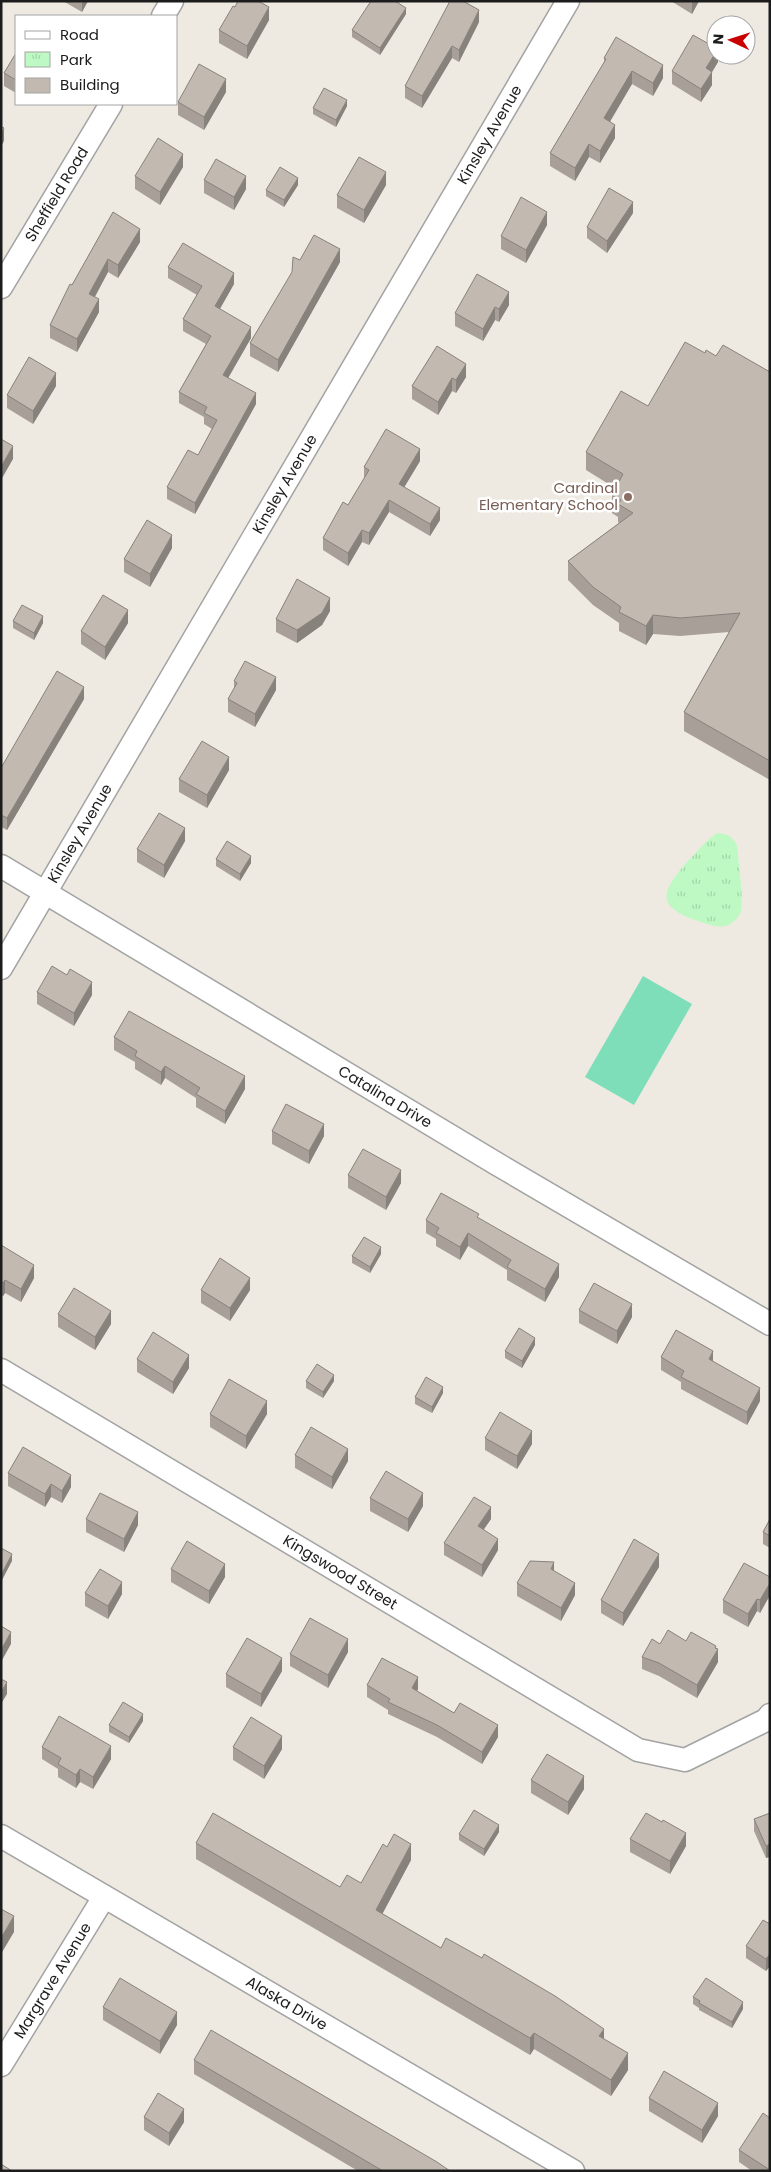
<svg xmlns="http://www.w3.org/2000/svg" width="771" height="2172" font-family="Poppins,sans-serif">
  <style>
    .park { fill: url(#park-tufts) }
    .pitch { fill: #7fdeba }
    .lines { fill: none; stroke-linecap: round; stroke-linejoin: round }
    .street-casing { stroke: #a3a3a3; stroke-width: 25 }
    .street { stroke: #fff; stroke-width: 22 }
    .wall { fill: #a79f98 }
    .shaded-wall { fill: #88827c }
    .building { fill: #c2b9b1; stroke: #88827c }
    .education-dot { fill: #8d6e63; stroke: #fff; stroke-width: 2 }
    .labels { text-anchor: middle; stroke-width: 5; stroke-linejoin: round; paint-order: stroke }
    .street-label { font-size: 15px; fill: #1c1c1c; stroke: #fff }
    .education-label { font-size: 15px; fill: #785e54; stroke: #fff; text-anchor: end }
  </style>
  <defs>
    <pattern id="park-tufts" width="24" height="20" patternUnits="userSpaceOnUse" patternTransform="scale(1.25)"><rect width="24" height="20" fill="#bef9c3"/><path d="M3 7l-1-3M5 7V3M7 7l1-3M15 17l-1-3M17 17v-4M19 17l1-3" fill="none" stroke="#a3d5a7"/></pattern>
  </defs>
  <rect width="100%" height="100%" fill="#eeeae2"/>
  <path class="park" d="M 717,833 C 728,834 733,836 737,846 C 738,860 745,904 740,914 C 737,919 731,925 725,926 C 715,928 705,923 695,920 C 654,905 663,890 687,862 C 697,852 705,841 717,833 Z"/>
  <path class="pitch" d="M 643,976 L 692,1004 L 634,1105 L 585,1077 Z"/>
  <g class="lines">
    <defs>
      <g id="street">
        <path d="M 163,16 L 172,1"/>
        <path id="s1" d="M 1,287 L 111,104"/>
        <path id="s2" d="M 1,866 L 497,1164 L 770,1324"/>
        <path id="s3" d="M 1,968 L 568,1"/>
        <path id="s4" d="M 1,1370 L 638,1750 L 685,1760 L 766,1720 L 770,1715"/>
        <path id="s5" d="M 1,1836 L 573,2171"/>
        <path id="s6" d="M 1,2065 L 104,1897"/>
      </g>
    </defs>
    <use href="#street" class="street-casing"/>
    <use href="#street" class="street"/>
  </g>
  <path class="wall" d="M 63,1 L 88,1 L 82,12 Z
    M 671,1 L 699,1 L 692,14 Z
    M 406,14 L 380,55 L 352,37 L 352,30 Z
    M 269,20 L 247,59 L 219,43 L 219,30 Z
    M 479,22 L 459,62 L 452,58 L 422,108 L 405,98 L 405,86 Z
    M 16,53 L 16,93 L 4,86 L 4,73 Z
    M 718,55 L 718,62 L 712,72 L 712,85 L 701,102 L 672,84 L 672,71 Z
    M 604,58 L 663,78 L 653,96 L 632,84 L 610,122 L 615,138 L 600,163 L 589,157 L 575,181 L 550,166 L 550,153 L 604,63 Z
    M 226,92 L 204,130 L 178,115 L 178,102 Z
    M 347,106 L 336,127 L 313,114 L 313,108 Z
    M 183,167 L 160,205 L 135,189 L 135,176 Z
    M 204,180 L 246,189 L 234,210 L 204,193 Z
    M 298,185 L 284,207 L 266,196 L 266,190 Z
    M 386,185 L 364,223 L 337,208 L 337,195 Z
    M 113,212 L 140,242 L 118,278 L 108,272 L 95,297 L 99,312 L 77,352 L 50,338 L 50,325 L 72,285 Z
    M 633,213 L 607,253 L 587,238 L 587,227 Z
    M 547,225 L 526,263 L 501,249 L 501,236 Z
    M 300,260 L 340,262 L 278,372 L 250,356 L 250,343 Z
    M 168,267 L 234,284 L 220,309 L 251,338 L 228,378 L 256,404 L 195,514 L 167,499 L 167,487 L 198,455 L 212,429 L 204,424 L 204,417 L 179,403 L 179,392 L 206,344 L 183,331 L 183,319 L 197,295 L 168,278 Z
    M 509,305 L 499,322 L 495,320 L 483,341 L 455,326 L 455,313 Z
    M 437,346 L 466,377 L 456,393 L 452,391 L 438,415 L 412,399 L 412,386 Z
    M 705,353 L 770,372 L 770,780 L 684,731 L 684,712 L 729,632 L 680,636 L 653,634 L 646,645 L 619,631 L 619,623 L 593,605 L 568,580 L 568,561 L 619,523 L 618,522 L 618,517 L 612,513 L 612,495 L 615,488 L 586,470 L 586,452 L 648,406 Z
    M 56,386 L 33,424 L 7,408 L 7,395 Z
    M 420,461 L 404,487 L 440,520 L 430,536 L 389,512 L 369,545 L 362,542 L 348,566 L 323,550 L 323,538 L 348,505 L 364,479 L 364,467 Z
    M 172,548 L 150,587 L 124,572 L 124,559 Z
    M 330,611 L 322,625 L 297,643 L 276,632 L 276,619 Z
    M 13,621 L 43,623 L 34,640 L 13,628 Z
    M 128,623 L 105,660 L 81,644 L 81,631 Z
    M 234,681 L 276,690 L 255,727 L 228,712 L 228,699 L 234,689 Z
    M 84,699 L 7,830 L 1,827 L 1,768 Z
    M 229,770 L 207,808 L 179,792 L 179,779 Z
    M 185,841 L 164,878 L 137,862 L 137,849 Z
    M 216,859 L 251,863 L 240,881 L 216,866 Z
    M 67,975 L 92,995 L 74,1026 L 37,1004 L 37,992 Z
    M 114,1037 L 245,1089 L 225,1124 L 196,1107 L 196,1098 L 165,1078 L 161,1085 L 135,1069 L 135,1062 L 114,1050 Z
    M 272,1131 L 324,1136 L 309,1164 L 272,1144 Z
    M 348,1175 L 401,1183 L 386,1210 L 348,1188 Z
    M 479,1218 L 559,1277 L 545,1302 L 507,1280 L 507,1270 L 468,1246 L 460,1260 L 436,1246 L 436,1239 L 426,1233 L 426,1220 Z
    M 1,1245 L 34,1278 L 21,1302 L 5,1293 L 3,1296 L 1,1295 Z
    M 381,1254 L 370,1273 L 352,1263 L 352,1256 Z
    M 201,1290 L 250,1290 L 230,1321 L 201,1303 Z
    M 579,1310 L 632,1317 L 617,1344 L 579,1323 Z
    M 58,1314 L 111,1324 L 95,1350 L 58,1327 Z
    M 535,1345 L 522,1368 L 505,1358 L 505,1351 Z
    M 661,1357 L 713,1362 L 760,1401 L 747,1425 L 681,1389 L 681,1382 L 661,1370 Z
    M 137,1359 L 189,1368 L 173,1394 L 137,1372 Z
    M 306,1381 L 334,1381 L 323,1398 L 306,1388 Z
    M 443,1393 L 432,1413 L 415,1404 L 415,1397 Z
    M 210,1414 L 267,1414 L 246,1449 L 210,1427 Z
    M 485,1438 L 532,1444 L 517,1469 L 485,1450 Z
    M 295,1455 L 348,1461 L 332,1489 L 295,1468 Z
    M 8,1473 L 71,1487 L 62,1503 L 51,1497 L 45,1507 L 8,1486 Z
    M 370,1498 L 423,1506 L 408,1532 L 370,1511 Z
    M 86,1519 L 138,1525 L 124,1552 L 86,1532 Z
    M 491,1519 L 483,1530 L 498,1550 L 482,1577 L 444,1555 L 444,1543 Z
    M 770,1519 L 770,1548 L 763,1544 L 763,1532 Z
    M 659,1567 L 623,1626 L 601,1613 L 601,1600 Z
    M 171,1569 L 225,1577 L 209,1604 L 171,1582 Z
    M 554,1571 L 575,1595 L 561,1621 L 517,1596 L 517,1583 Z
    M 770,1577 L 770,1595 L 760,1613 L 757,1611 L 748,1627 L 723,1613 L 723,1600 Z
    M 85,1593 L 122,1594 L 108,1619 L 85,1606 Z
    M 686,1641 L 716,1648 L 718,1662 L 697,1698 L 659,1676 L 642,1669 L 642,1657 L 660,1644 Z
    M 348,1652 L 328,1688 L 290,1666 L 290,1654 Z
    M 282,1671 L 261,1707 L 226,1687 L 226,1674 Z
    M 367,1685 L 418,1689 L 417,1691 L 454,1713 L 498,1737 L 482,1764 L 437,1737 L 388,1714 L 388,1710 L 367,1697 Z
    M 143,1721 L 129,1743 L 109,1732 L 109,1725 Z
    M 42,1747 L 111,1759 L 93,1789 L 80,1782 L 76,1788 L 58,1777 L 58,1769 L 42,1759 Z
    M 233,1747 L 282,1749 L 264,1779 L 233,1760 Z
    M 531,1780 L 584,1789 L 568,1815 L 531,1793 Z
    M 770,1813 L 766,1858 L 754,1831 L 754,1819 Z
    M 499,1832 L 484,1856 L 459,1840 L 459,1834 Z
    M 630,1839 L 686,1846 L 670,1874 L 630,1852 Z
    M 196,1843 L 340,1887 L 361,1883 L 411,1860 L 382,1914 L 441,1948 L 604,2039 L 628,2070 L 611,2096 L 534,2049 L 530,2055 L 196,1859 Z
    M 770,1924 L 770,1966 L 766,1971 L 746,1958 L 746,1946 Z
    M 693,1997 L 743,2009 L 732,2028 L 699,2010 L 699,2008 L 693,2004 Z
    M 103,2007 L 177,2025 L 160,2054 L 103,2020 Z
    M 194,2060 L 450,2171 L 358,2171 L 194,2074 Z
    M 649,2098 L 718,2116 L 702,2143 L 649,2111 Z
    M 144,2117 L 184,2122 L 169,2146 L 144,2130 Z
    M 770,2118 L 770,2171 L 752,2171 L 739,2162 L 739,2150 Z"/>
  <path class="shaded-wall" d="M 82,1 L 88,1 L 82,12 Z
    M 692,1 L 699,1 L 692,14 Z
    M 269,7 L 269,20 L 247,59 L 247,46 Z
    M 406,8 L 406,14 L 380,55 L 380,48 Z
    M 479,10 L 479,22 L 459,62 L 459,50 Z
    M 452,46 L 452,58 L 422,108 L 422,96 Z
    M 716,52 L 716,55 L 718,55 L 718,62 L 712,72 L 712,85 L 701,102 L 701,89 L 706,68 Z
    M 663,65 L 663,78 L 653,96 L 653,83 Z
    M 632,71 L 632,84 L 604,131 L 604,118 Z
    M 226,79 L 226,92 L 204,130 L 204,117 Z
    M 347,100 L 347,106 L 336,127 L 336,120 Z
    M 615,125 L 615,138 L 600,163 L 600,151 Z
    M 4,128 L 4,141 L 1,147 L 1,134 Z
    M 589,144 L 589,157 L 575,181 L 575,168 Z
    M 183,154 L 183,167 L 160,205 L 160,192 Z
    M 386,172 L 386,185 L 364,223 L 364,210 Z
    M 246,176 L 246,189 L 234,210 L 234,197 Z
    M 298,178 L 298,185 L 284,207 L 284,200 Z
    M 633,202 L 633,213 L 607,253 L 607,241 Z
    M 547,212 L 547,225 L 526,263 L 526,250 Z
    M 140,229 L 140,242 L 118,278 L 118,265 Z
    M 340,249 L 340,262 L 278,372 L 278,360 Z
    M 108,259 L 108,272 L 89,307 L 89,294 Z
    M 234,273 L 234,284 L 215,317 L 215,306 Z
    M 509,292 L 509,305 L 499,322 L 499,309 Z
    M 99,299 L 99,312 L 77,352 L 77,339 Z
    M 495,307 L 495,320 L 483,341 L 483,329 Z
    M 251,327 L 251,338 L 223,387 L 223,375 Z
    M 466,364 L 466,377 L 456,393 L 456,380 Z
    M 56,373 L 56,386 L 33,424 L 33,411 Z
    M 452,378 L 452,391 L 438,415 L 438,402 Z
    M 256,393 L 256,404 L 195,514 L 195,503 Z
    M 13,446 L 13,459 L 1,480 L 1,467 Z
    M 420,449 L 420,461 L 399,496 L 399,484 Z
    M 389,500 L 389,512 L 369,545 L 369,533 Z
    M 440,508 L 440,520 L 430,536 L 430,524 Z
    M 362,530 L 362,542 L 348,566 L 348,553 Z
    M 172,535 L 172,548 L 150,587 L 150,574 Z
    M 330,598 L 330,611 L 322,625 L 297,643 L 297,630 Z
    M 128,610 L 128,623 L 105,660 L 105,647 Z
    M 653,615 L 653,634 L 646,645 L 646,626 Z
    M 43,616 L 43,623 L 34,640 L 34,633 Z
    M 276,677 L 276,690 L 255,727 L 255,714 Z
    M 84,687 L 84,699 L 7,830 L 7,818 Z
    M 229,757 L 229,770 L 207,808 L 207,795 Z
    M 185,828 L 185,841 L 164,878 L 164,865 Z
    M 251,856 L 251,863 L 240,881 L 240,874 Z
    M 92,982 L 92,995 L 74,1026 L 74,1013 Z
    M 165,1066 L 165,1078 L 161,1085 L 161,1072 Z
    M 245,1076 L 245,1089 L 225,1124 L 225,1111 Z
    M 324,1124 L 324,1136 L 309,1164 L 309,1151 Z
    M 401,1170 L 401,1183 L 386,1210 L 386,1197 Z
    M 468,1233 L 468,1246 L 460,1260 L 460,1247 Z
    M 381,1247 L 381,1254 L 370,1273 L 370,1267 Z
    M 559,1264 L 559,1277 L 545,1302 L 545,1289 Z
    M 34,1265 L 34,1278 L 21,1302 L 21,1289 Z
    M 250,1278 L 250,1290 L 230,1321 L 230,1308 Z
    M 5,1280 L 5,1293 L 3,1296 L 3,1283 Z
    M 632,1304 L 632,1317 L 617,1344 L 617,1331 Z
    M 111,1311 L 111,1324 L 95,1350 L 95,1337 Z
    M 535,1338 L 535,1345 L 522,1368 L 522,1361 Z
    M 713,1351 L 713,1364 L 709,1359 Z
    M 189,1355 L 189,1368 L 173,1394 L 173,1382 Z
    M 334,1375 L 334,1381 L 323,1398 L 323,1392 Z
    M 443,1387 L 443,1393 L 432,1413 L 432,1407 Z
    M 760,1388 L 760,1401 L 747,1425 L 747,1412 Z
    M 267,1401 L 267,1414 L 246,1449 L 246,1436 Z
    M 532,1431 L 532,1444 L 517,1469 L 517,1456 Z
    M 348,1449 L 348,1461 L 332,1489 L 332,1477 Z
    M 71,1475 L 71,1487 L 62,1503 L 62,1491 Z
    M 51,1484 L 51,1497 L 45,1507 L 45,1494 Z
    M 423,1493 L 423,1506 L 408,1532 L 408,1519 Z
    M 491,1507 L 491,1519 L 478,1538 L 478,1526 Z
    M 138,1512 L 138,1525 L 124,1552 L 124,1539 Z
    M 498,1539 L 498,1550 L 482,1577 L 482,1565 Z
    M 12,1554 L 12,1561 L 1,1582 L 1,1575 Z
    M 659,1554 L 659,1567 L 623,1626 L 623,1613 Z
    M 554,1562 L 554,1575 L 551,1569 Z
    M 225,1564 L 225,1577 L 209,1604 L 209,1591 Z
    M 122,1582 L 122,1594 L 108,1619 L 108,1606 Z
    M 575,1583 L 575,1595 L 561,1621 L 561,1608 Z
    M 770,1583 L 770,1595 L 760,1613 L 760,1600 Z
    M 757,1599 L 757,1611 L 748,1627 L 748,1614 Z
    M 11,1632 L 11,1644 L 1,1662 L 1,1650 Z
    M 348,1639 L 348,1652 L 328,1688 L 328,1675 Z
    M 716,1646 L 716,1653 L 718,1649 L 718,1662 L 697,1698 L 697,1685 Z
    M 282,1658 L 282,1671 L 261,1707 L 261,1694 Z
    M 418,1677 L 418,1689 L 412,1700 L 412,1688 Z
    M 7,1682 L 7,1694 L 1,1704 L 1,1692 Z
    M 143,1714 L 143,1721 L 129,1743 L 129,1737 Z
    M 498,1725 L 498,1737 L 482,1764 L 482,1752 Z
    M 282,1736 L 282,1749 L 264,1779 L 264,1766 Z
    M 111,1746 L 111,1759 L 93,1789 L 93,1777 Z
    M 80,1769 L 80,1782 L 76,1788 L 76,1775 Z
    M 584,1776 L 584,1789 L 568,1815 L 568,1802 Z
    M 499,1825 L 499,1832 L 484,1856 L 484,1849 Z
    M 686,1833 L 686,1846 L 670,1874 L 670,1861 Z
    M 411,1844 L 411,1860 L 376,1926 L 376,1910 Z
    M 770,1844 L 770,1857 L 766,1858 L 766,1846 Z
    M 14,1916 L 14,1932 L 1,1954 L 1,1938 Z
    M 770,1954 L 770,1966 L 766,1971 L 766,1959 Z
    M 743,2002 L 743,2009 L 732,2028 L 732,2022 Z
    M 177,2012 L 177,2025 L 160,2054 L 160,2041 Z
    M 604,2029 L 604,2045 L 599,2036 Z
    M 534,2033 L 534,2049 L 530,2055 L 530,2038 Z
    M 628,2053 L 628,2070 L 611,2096 L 611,2080 Z
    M 718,2103 L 718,2116 L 702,2143 L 702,2130 Z
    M 184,2109 L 184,2122 L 169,2146 L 169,2133 Z"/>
  <path class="building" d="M 238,1 L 258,1 L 269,7 L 247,46 L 219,30 L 233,6 L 235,7 Z
    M 371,1 L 395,1 L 406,8 L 380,48 L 352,30 Z
    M 450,1 L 463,1 L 479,10 L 459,50 L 452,46 L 422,96 L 405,86 Z
    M 693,35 L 716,48 L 716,52 L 706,68 L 712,72 L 701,89 L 672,71 Z
    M 616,37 L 663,65 L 653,83 L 632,71 L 604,118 L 615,125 L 600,151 L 589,144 L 575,168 L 550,153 L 606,59 L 604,58 Z
    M 16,53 L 16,80 L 4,73 Z
    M 199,64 L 226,79 L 204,117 L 178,102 Z
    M 324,88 L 347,100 L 336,120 L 313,108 Z
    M 1,126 L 4,128 L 1,134 Z
    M 158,138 L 183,154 L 160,192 L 135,176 Z
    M 359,157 L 386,172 L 364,210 L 337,195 Z
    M 216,159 L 246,176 L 234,197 L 204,180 Z
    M 280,167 L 298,178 L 284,200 L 266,190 Z
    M 609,188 L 633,202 L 607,241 L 587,227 Z
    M 521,197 L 547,212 L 526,250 L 501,236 Z
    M 113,212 L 140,229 L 118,265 L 108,259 L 89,294 L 99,299 L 77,339 L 50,325 L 70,284 L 72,285 Z
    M 314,235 L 340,249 L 278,360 L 250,343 L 292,272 L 293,257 L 300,260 Z
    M 183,243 L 234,273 L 215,306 L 251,327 L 223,375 L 256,393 L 195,503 L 167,487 L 188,450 L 198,455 L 217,420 L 204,413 L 207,407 L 179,392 L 211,336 L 183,319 L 202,286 L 168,267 Z
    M 477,274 L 509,292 L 499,309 L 495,307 L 483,329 L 455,313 Z
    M 685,342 L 705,353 L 706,350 L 716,356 L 723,345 L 770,372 L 770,761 L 684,712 L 740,613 L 680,618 L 653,615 L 646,626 L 619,612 L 621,607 L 593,587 L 568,561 L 633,513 L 618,504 L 621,500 L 612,495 L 623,474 L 586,452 L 621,391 L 648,406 Z
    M 437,346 L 466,364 L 456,380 L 452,378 L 438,402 L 412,386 Z
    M 29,357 L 56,373 L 33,411 L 7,395 Z
    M 386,429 L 420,449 L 399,484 L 440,508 L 430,524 L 389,500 L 369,533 L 362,530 L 348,553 L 323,538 L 343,502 L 348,505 L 369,470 L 364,467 Z
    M 1,439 L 13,446 L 1,467 Z
    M 147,520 L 172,535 L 150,574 L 124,559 Z
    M 297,579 L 330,598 L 322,613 L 297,630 L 276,619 Z
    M 103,595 L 128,610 L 105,647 L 81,631 Z
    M 22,605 L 43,616 L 34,633 L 13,621 Z
    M 245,661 L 276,677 L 255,714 L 228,699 L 237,683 L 234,681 Z
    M 57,671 L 84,687 L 7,818 L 1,815 L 1,768 Z
    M 202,741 L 229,757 L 207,795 L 179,779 Z
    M 159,813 L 185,828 L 164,865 L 137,849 Z
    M 227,841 L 251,856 L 240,874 L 216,859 Z
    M 52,966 L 67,975 L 70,969 L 92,982 L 74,1013 L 37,992 Z
    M 129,1011 L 245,1076 L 225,1111 L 196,1094 L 200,1088 L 165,1066 L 161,1072 L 135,1056 L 137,1051 L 114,1037 Z
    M 286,1104 L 324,1124 L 309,1151 L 272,1131 Z
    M 363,1149 L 401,1170 L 386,1197 L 348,1175 Z
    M 441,1193 L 479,1214 L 477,1217 L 559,1264 L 545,1289 L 507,1267 L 511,1260 L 468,1233 L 460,1247 L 436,1233 L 439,1228 L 426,1220 Z
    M 364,1237 L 381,1247 L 370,1267 L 352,1256 Z
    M 1,1245 L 34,1265 L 21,1289 L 5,1280 L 3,1283 L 1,1282 Z
    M 220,1258 L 250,1278 L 230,1308 L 201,1290 Z
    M 594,1283 L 632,1304 L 617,1331 L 579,1310 Z
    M 74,1288 L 111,1311 L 95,1337 L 58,1314 Z
    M 519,1328 L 535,1338 L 522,1361 L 505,1351 Z
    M 676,1330 L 713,1351 L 709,1359 L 760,1388 L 747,1412 L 681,1377 L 684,1371 L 661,1357 Z
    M 153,1332 L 189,1355 L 173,1382 L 137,1359 Z
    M 317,1364 L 334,1375 L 323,1392 L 306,1381 Z
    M 426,1377 L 443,1387 L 432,1407 L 415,1397 Z
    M 229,1379 L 267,1401 L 246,1436 L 210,1414 Z
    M 500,1412 L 532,1431 L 517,1456 L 485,1438 Z
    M 311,1427 L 348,1449 L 332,1477 L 295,1455 Z
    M 23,1447 L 71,1475 L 62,1491 L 51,1484 L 45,1494 L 8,1473 Z
    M 386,1471 L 423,1493 L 408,1519 L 370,1498 Z
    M 100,1493 L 138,1512 L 124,1539 L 86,1519 Z
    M 474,1497 L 491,1507 L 478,1526 L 498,1539 L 482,1565 L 444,1543 Z
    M 770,1519 L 770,1536 L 763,1532 Z
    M 634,1539 L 659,1554 L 623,1613 L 601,1600 Z
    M 187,1541 L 225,1564 L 209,1591 L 171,1569 Z
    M 1,1548 L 12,1554 L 1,1575 Z
    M 530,1561 L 554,1562 L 551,1569 L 575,1583 L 561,1608 L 517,1583 Z
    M 744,1563 L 770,1577 L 770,1583 L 760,1600 L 757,1599 L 748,1614 L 723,1600 Z
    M 100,1569 L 122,1582 L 108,1606 L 85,1593 Z
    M 310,1618 L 348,1639 L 328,1675 L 290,1654 Z
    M 1,1626 L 11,1632 L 1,1650 Z
    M 668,1630 L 686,1641 L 691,1632 L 716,1646 L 715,1648 L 718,1649 L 697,1685 L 659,1663 L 642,1657 L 652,1639 L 660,1644 Z
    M 247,1638 L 282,1658 L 261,1694 L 226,1674 Z
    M 382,1658 L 418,1677 L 412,1688 L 454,1713 L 460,1703 L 498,1725 L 482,1752 L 437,1725 L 388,1702 L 390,1699 L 367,1685 Z
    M 1,1679 L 7,1682 L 1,1692 Z
    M 123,1702 L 143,1714 L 129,1737 L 109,1725 Z
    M 59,1716 L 111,1746 L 93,1777 L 80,1769 L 76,1775 L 58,1764 L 61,1758 L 42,1747 Z
    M 251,1717 L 282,1736 L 264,1766 L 233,1747 Z
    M 547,1754 L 584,1776 L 568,1802 L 531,1780 Z
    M 474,1810 L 499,1825 L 484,1849 L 459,1834 Z
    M 213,1813 L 340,1887 L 347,1875 L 361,1883 L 383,1844 L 387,1847 L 394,1834 L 411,1844 L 376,1910 L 441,1948 L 446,1938 L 482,1958 L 484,1954 L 555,1996 L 604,2029 L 599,2036 L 628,2053 L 611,2080 L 534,2033 L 530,2038 L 196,1843 Z
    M 646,1813 L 662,1822 L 663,1820 L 686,1833 L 670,1861 L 630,1839 Z
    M 770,1813 L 770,1844 L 766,1846 L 754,1819 Z
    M 1,1909 L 14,1916 L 1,1938 Z
    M 763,1920 L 770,1924 L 770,1954 L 766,1959 L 746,1946 Z
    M 120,1978 L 177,2012 L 160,2041 L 103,2007 Z
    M 706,1978 L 743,2002 L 732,2022 L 699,2003 L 700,2001 L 693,1997 Z
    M 211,2030 L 437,2162 L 450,2171 L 383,2171 L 194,2060 Z
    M 664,2071 L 718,2103 L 702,2130 L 649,2098 Z
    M 158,2093 L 184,2109 L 169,2133 L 144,2117 Z
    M 763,2113 L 770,2118 L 770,2170 L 739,2150 Z
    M 1,2164 L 12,2171 L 1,2171 Z"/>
  <circle class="education-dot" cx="628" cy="497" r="5"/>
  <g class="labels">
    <g class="street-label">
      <text dy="5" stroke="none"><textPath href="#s3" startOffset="966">Kinsley Avenue</textPath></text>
      <text dy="5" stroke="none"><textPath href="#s1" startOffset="108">Sheffield Road</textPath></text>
      <text dy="5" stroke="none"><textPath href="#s3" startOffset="561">Kinsley Avenue</textPath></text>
      <text dy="5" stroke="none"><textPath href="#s3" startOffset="156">Kinsley Avenue</textPath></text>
      <text dy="5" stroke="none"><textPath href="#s2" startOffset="448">Catalina Drive</textPath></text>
      <text dy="5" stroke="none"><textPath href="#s4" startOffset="395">Kingswood Street</textPath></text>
      <text dy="5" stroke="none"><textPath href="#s6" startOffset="99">Margrave Avenue</textPath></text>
      <text dy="5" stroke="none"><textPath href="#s5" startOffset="331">Alaska Drive</textPath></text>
    </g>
    <g class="education-label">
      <text x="618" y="493">Cardinal<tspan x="618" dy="17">Elementary School</tspan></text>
    </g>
  </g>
  <rect width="771" height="2172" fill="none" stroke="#1c1c1c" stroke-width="5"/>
  <rect x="15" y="15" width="162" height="90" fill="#ffffff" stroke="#a4a4a4"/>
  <rect x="25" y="31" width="25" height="8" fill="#ffffff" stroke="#a4a4a4"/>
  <text x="60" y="40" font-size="15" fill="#1c1c1c">Road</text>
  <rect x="25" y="52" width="25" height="15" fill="url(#park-tufts)" stroke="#a4a4a4"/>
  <text x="60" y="65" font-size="15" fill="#1c1c1c">Park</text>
  <rect x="25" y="78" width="25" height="15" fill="#c2b9b1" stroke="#a4a4a4"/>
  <text x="60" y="90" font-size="15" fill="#1c1c1c">Building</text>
  <g transform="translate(731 40) rotate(274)"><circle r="24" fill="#ffffff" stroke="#a4a4a4"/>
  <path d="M0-4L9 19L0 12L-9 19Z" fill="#c90100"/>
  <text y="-8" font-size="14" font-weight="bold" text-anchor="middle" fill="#1c1c1c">N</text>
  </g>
</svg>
